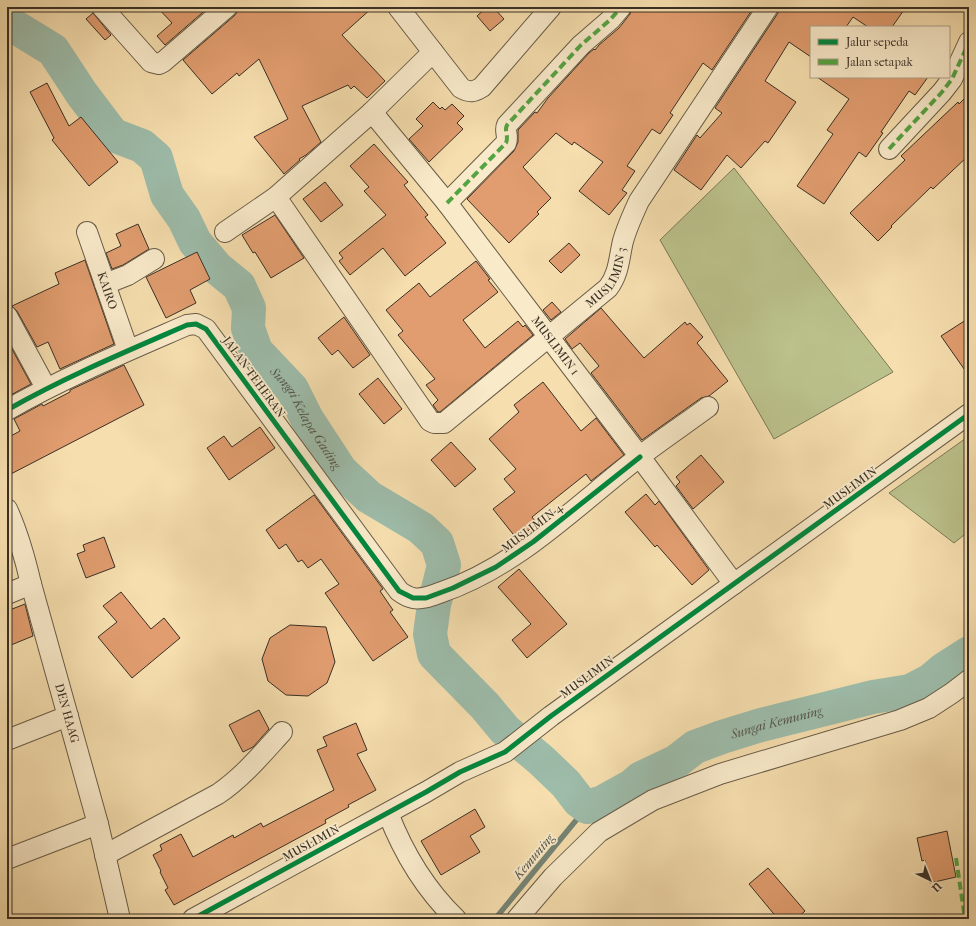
<svg xmlns="http://www.w3.org/2000/svg" width="976" height="926" font-family="'IM FELL French Canon',serif">
  <style>
    .green { fill: #bbc18b; stroke: #7a7858 }
    .lines { fill: none; stroke-linecap: round; stroke-linejoin: round }
    .stream { stroke: #758475; stroke-width: 5.5 }
    .river { stroke: #9dbcaa; stroke-width: 34 }
    .building { fill: #e19d6f; stroke: #393026 }
    .minor-casing { stroke: #685c48; stroke-width: 22 }
    .minor { stroke: #f9eaca; stroke-width: 20 }
    .quiet { stroke: #53a442; stroke-width: 4; stroke-dasharray: 8 4; stroke-linecap: butt }
    .cycleway-casing { stroke: #f9eaca; stroke-width: 8 }
    .cycleway { stroke: #00873e; stroke-width: 5 }
    .labels { text-anchor: middle; stroke-width: 3.5; stroke-linejoin: round; paint-order: stroke }
    .street-label { font-size: 12px; fill: #393026; stroke: #f9eaca }
    .water-label { font-size: 13px; font-style: italic; fill: #525347; stroke: #f9eaca }
  </style>
  <rect width="100%" height="100%" fill="#f6deae"/>
  <filter id="stains"><feTurbulence type="fractalNoise" baseFrequency=".005" numOctaves="4"/><feColorMatrix values="0 0 0 0 .2 0 0 0 0 .09 0 0 0 0 .02 0 0 0 .5 -.17"/></filter>
  <radialGradient id="worn" r=".72"><stop offset=".6" stop-color="#630" stop-opacity="0"/><stop offset="1" stop-color="#630" stop-opacity=".3"/></radialGradient>
  <path class="green" d="M 734,168 L 893,372 L 774,439 L 660,240 Z
    M 969,436 L 969,531 L 954,543 L 889,493 Z"/>
  <g class="lines">
    <path class="stream" d="M 495,919 L 587,807"/>
    <path class="river" id="s1" d="M 7,25 L 17,28 L 53,50 L 82,94 L 113,135 L 142,146 L 156,158 L 167,195 L 184,219 L 195,242 L 217,268 L 239,286 L 249,308 L 248,328 L 256,351 L 292,389 L 307,419 L 341,471 L 369,497 L 421,528 L 437,543 L 444,565 L 434,605 L 430,634 L 434,654 L 485,706 L 505,730 L 541,760 L 566,784 L 579,801 L 587,807 L 603,802 L 632,786 L 641,778 L 677,761 L 695,747 L 722,737 L 761,725 L 873,697 L 910,691 L 931,680 L 944,669 L 969,653"/>
  </g>
  <path class="building" d="M 157,7 L 209,7 L 165,45 L 157,36 L 172,23 Z
    M 238,7 L 373,7 L 342,35 L 385,81 L 367,98 L 354,86 L 351,89 L 348,85 L 302,106 L 321,142 L 306,155 L 299,159 L 300,160 L 284,174 L 254,137 L 288,119 L 259,59 L 239,76 L 237,73 L 212,94 L 183,60 L 234,16 L 238,11 Z
    M 487,7 L 493,7 L 504,19 L 490,31 L 477,16 Z
    M 632,7 L 754,7 L 712,70 L 703,63 L 670,113 L 673,115 L 660,134 L 652,129 L 627,166 L 635,171 L 622,190 L 627,193 L 609,215 L 579,191 L 603,162 L 574,142 L 572,145 L 556,133 L 523,167 L 551,198 L 537,212 L 539,214 L 509,243 L 467,199 L 514,151 L 518,142 L 518,130 L 535,112 L 537,113 L 548,98 L 589,53 L 594,49 L 595,50 L 599,45 L 619,28 L 630,14 Z
    M 779,7 L 906,7 L 892,27 L 868,27 L 853,17 L 846,27 L 811,27 L 811,57 L 789,42 L 765,81 L 796,102 L 768,143 L 765,141 L 741,168 L 727,155 L 701,190 L 674,170 L 697,135 L 700,138 L 722,113 L 715,108 L 778,13 Z
    M 93,13 L 111,35 L 105,40 L 86,19 Z
    M 817,77 L 928,77 L 915,95 L 909,91 L 881,132 L 883,133 L 866,157 L 859,152 L 824,204 L 797,186 L 833,134 L 827,130 L 849,99 Z
    M 47,83 L 69,126 L 81,117 L 118,162 L 89,186 L 52,140 L 54,138 L 30,92 Z
    M 969,94 L 969,155 L 933,189 L 931,187 L 891,226 L 892,227 L 878,241 L 850,213 L 905,160 L 901,156 L 958,102 L 959,104 Z
    M 433,102 L 440,109 L 442,107 L 445,110 L 452,104 L 464,116 L 457,123 L 463,129 L 429,162 L 409,139 L 423,126 L 416,119 Z
    M 374,144 L 408,182 L 404,185 L 428,215 L 425,217 L 446,243 L 405,276 L 383,248 L 350,275 L 339,261 L 343,258 L 339,253 L 386,215 L 364,191 L 369,187 L 350,166 Z
    M 325,182 L 343,205 L 321,222 L 303,199 Z
    M 275,215 L 304,258 L 271,278 L 255,252 L 253,253 L 242,235 Z
    M 138,224 L 149,249 L 123,265 L 112,269 L 106,253 L 121,246 L 116,234 Z
    M 569,243 L 580,255 L 561,273 L 549,261 Z
    M 197,252 L 210,279 L 190,290 L 196,303 L 166,318 L 146,277 Z
    M 85,260 L 114,344 L 60,369 L 48,342 L 37,347 L 17,311 L 12,306 L 59,284 L 55,273 Z
    M 476,261 L 490,279 L 488,280 L 498,292 L 463,320 L 485,348 L 518,321 L 523,327 L 525,325 L 533,335 L 440,412 L 438,412 L 433,405 L 438,400 L 426,385 L 435,379 L 398,335 L 403,331 L 386,310 L 419,283 L 430,297 Z
    M 552,302 L 561,312 L 551,320 L 543,310 Z
    M 601,308 L 644,358 L 685,322 L 687,325 L 690,323 L 703,337 L 697,343 L 728,381 L 709,396 L 701,398 L 642,440 L 591,373 L 599,366 L 580,343 L 572,349 L 565,339 Z
    M 344,317 L 370,355 L 353,368 L 338,350 L 332,355 L 318,338 Z
    M 969,318 L 969,376 L 941,336 Z
    M 7,340 L 31,384 L 7,397 Z
    M 124,365 L 144,405 L 7,476 L 7,438 L 20,431 L 14,419 L 42,404 L 43,406 L 70,392 L 70,390 Z
    M 378,378 L 402,409 L 384,424 L 359,394 Z
    M 543,382 L 581,431 L 596,418 L 624,455 L 591,481 L 586,474 L 532,517 L 537,524 L 517,539 L 493,509 L 515,492 L 504,479 L 516,469 L 489,439 L 519,412 L 514,405 Z
    M 260,427 L 275,448 L 229,480 L 207,448 L 224,436 L 232,447 Z
    M 451,442 L 476,469 L 455,487 L 431,460 Z
    M 701,455 L 724,482 L 693,509 L 676,486 L 680,482 L 676,477 Z
    M 646,494 L 655,505 L 659,501 L 709,570 L 692,585 L 657,545 L 655,547 L 625,512 Z
    M 314,495 L 383,589 L 380,591 L 393,610 L 390,612 L 408,637 L 373,661 L 325,593 L 339,584 L 321,559 L 308,568 L 302,560 L 298,562 L 286,544 L 279,549 L 266,530 Z
    M 104,537 L 115,567 L 86,578 L 77,554 L 85,551 L 83,545 Z
    M 519,569 L 567,624 L 527,658 L 512,640 L 531,624 L 498,587 Z
    M 121,592 L 151,629 L 164,618 L 180,638 L 132,678 L 98,637 L 117,622 L 103,606 Z
    M 25,604 L 33,636 L 11,645 L 7,635 L 7,611 Z
    M 290,625 L 326,627 L 335,662 L 327,683 L 308,696 L 286,695 L 268,681 L 262,659 L 270,638 Z
    M 259,710 L 269,729 L 253,747 L 243,752 L 229,725 Z
    M 356,723 L 367,750 L 357,754 L 376,790 L 348,805 L 349,807 L 325,820 L 326,823 L 174,905 L 165,890 L 168,888 L 160,872 L 161,871 L 153,855 L 162,850 L 160,845 L 181,834 L 193,857 L 233,835 L 234,838 L 261,823 L 263,827 L 334,790 L 317,750 L 327,746 L 323,737 Z
    M 475,809 L 485,827 L 470,836 L 480,852 L 441,875 L 421,841 Z
    M 947,831 L 956,877 L 930,883 L 925,860 L 922,861 L 917,838 Z
    M 768,868 L 805,911 L 796,919 L 778,919 L 749,884 Z"/>
  <g class="lines">
    <defs>
      <g id="minor">
        <path d="M 102,7 L 151,62 L 159,64 L 163,62 L 227,7"/>
        <path d="M 398,7 L 461,88 C 470,93 474,92 482,87 L 551,7"/>
        <path id="s2" d="M 372,112 L 447,203 L 640,457 L 734,584"/>
        <path d="M 889,149 L 942,92 L 952,79 L 969,42"/>
        <path id="s3" d="M 276,197 L 430,421 L 434,423 L 444,423 L 608,288 C 619,274 619,258 623,241 C 627,227 633,214 639,201 L 768,7"/>
        <path d="M 447,203 L 506,143 C 509,136 504,131 507,125 L 581,45 L 610,20 L 621,7"/>
        <path id="s4" d="M 87,232 L 128,350"/>
        <path d="M 225,232 L 276,197 L 372,112 L 433,52"/>
        <path d="M 105,284 L 128,275 L 154,259"/>
        <path d="M 7,316 L 46,388"/>
        <path d="M 7,410 C 65,377 125,352 187,325 L 196,324 L 206,329 L 399,591 C 403,594 408,597 413,598 C 423,600 433,595 442,592 C 518,566 577,505 639,457 C 661,440 685,424 708,407"/>
        <path id="s5" d="M 7,509 C 18,533 25,558 31,584 L 98,824 L 120,919"/>
        <path d="M 7,594 L 31,584"/>
        <path d="M 7,740 L 68,716"/>
        <path d="M 388,813 C 403,852 425,889 456,919"/>
        <path d="M 105,855 L 218,794 C 243,777 262,754 282,732"/>
        <path d="M 7,859 L 98,824"/>
        <path d="M 193,919 L 426,792 L 460,772 L 505,752 L 551,716 L 969,414"/>
        <path d="M 517,919 L 553,877 L 599,832 L 653,800 L 720,774 L 900,720 L 929,708 L 952,693 L 969,680"/>
      </g>
    </defs>
    <use href="#minor" class="minor-casing"/>
    <use href="#minor" class="minor"/>
    <path class="quiet" d="M 889,149 L 942,92 L 952,79 L 969,42
      M 447,203 L 506,143 C 509,136 504,131 507,125 L 581,45 L 610,20 L 621,7
      M 956,858 L 965,919"/>
    <defs>
      <path id="cycleway" d="M 7,410 C 65,377 125,352 187,325 L 196,324 L 206,329 L 399,591 L 413,598 L 426,598 L 453,588 L 496,567 L 533,542 L 640,457
        M 193,919 L 426,792 L 460,772 L 505,752 L 551,716 L 969,414"/>
    </defs>
    <use href="#cycleway" class="cycleway-casing"/>
    <use href="#cycleway" class="cycleway"/>
  </g>
  <g class="labels">
    <g class="street-label">
      <text dy="4" stroke="none"><textPath href="#s3" startOffset="507">MUSLIMIN 3</textPath></text>
      <text dy="4" stroke="none"><textPath href="#s4" startOffset="62">KAIRO</textPath></text>
      <text dy="4" stroke="none"><textPath href="#s2" startOffset="297">MUSLIMIN 1</textPath></text>
      <text transform="translate(254 377) rotate(54)" y="4">JALAN TEHERAN</text>
      <text transform="translate(850 488) rotate(-36)" y="4">MUSLIMIN</text>
      <text transform="translate(532 528) rotate(-37)" y="4">MUSLIMIN 4</text>
      <text transform="translate(587 677) rotate(-36)" y="4">MUSLIMIN</text>
      <text dy="4" stroke="none"><textPath href="#s5" startOffset="213">DEN HAAG</textPath></text>
      <text transform="translate(311 843) rotate(-29)" y="4">MUSLIMIN</text>
    </g>
    <g class="water-label">
      <text dy="5" stroke="none"><textPath href="#s1" startOffset="515">Sungai Kelapa Gading</textPath></text>
      <text dy="5" stroke="none"><textPath href="#s1" startOffset="1240">Sungai Kemuning</textPath></text>
      <text transform="translate(533 856) rotate(-50)" y="5">Kemuning</text>
    </g>
  </g>
  <rect width="976" height="926" fill="none" stroke="#f6deae" stroke-width="24"/>
  <rect x="8" y="8" width="960" height="910" fill="none" stroke="#393026" stroke-width="2"/>
  <rect x="12" y="12" width="952" height="902" fill="none" stroke="#393026"/>
  <rect x="810" y="26" width="140" height="52" fill="#f9eaca" stroke="#aca088"/>
  <rect x="818" y="39" width="20" height="6" fill="#00873e" stroke="#aca088"/>
  <text x="846" y="46" font-size="12" fill="#393026">Jalur sepeda</text>
  <rect x="818" y="59" width="20" height="6" fill="#53a442" stroke="#aca088"/>
  <text x="846" y="66" font-size="12" fill="#393026">Jalan setapak</text>
  <g transform="translate(930 880) rotate(137)" stroke="#f9eaca" stroke-width="3" paint-order="stroke">
  <path d="M0-3L7 15L0 10L-7 15Z" fill="#393026"/>
  <text y="-6" font-size="11" font-weight="bold" text-anchor="middle" fill="#393026">U</text>
  </g>
  <rect width="100%" height="100%" filter="url(#stains)"/>
  <rect width="100%" height="100%" fill="url(#worn)"/>
</svg>
